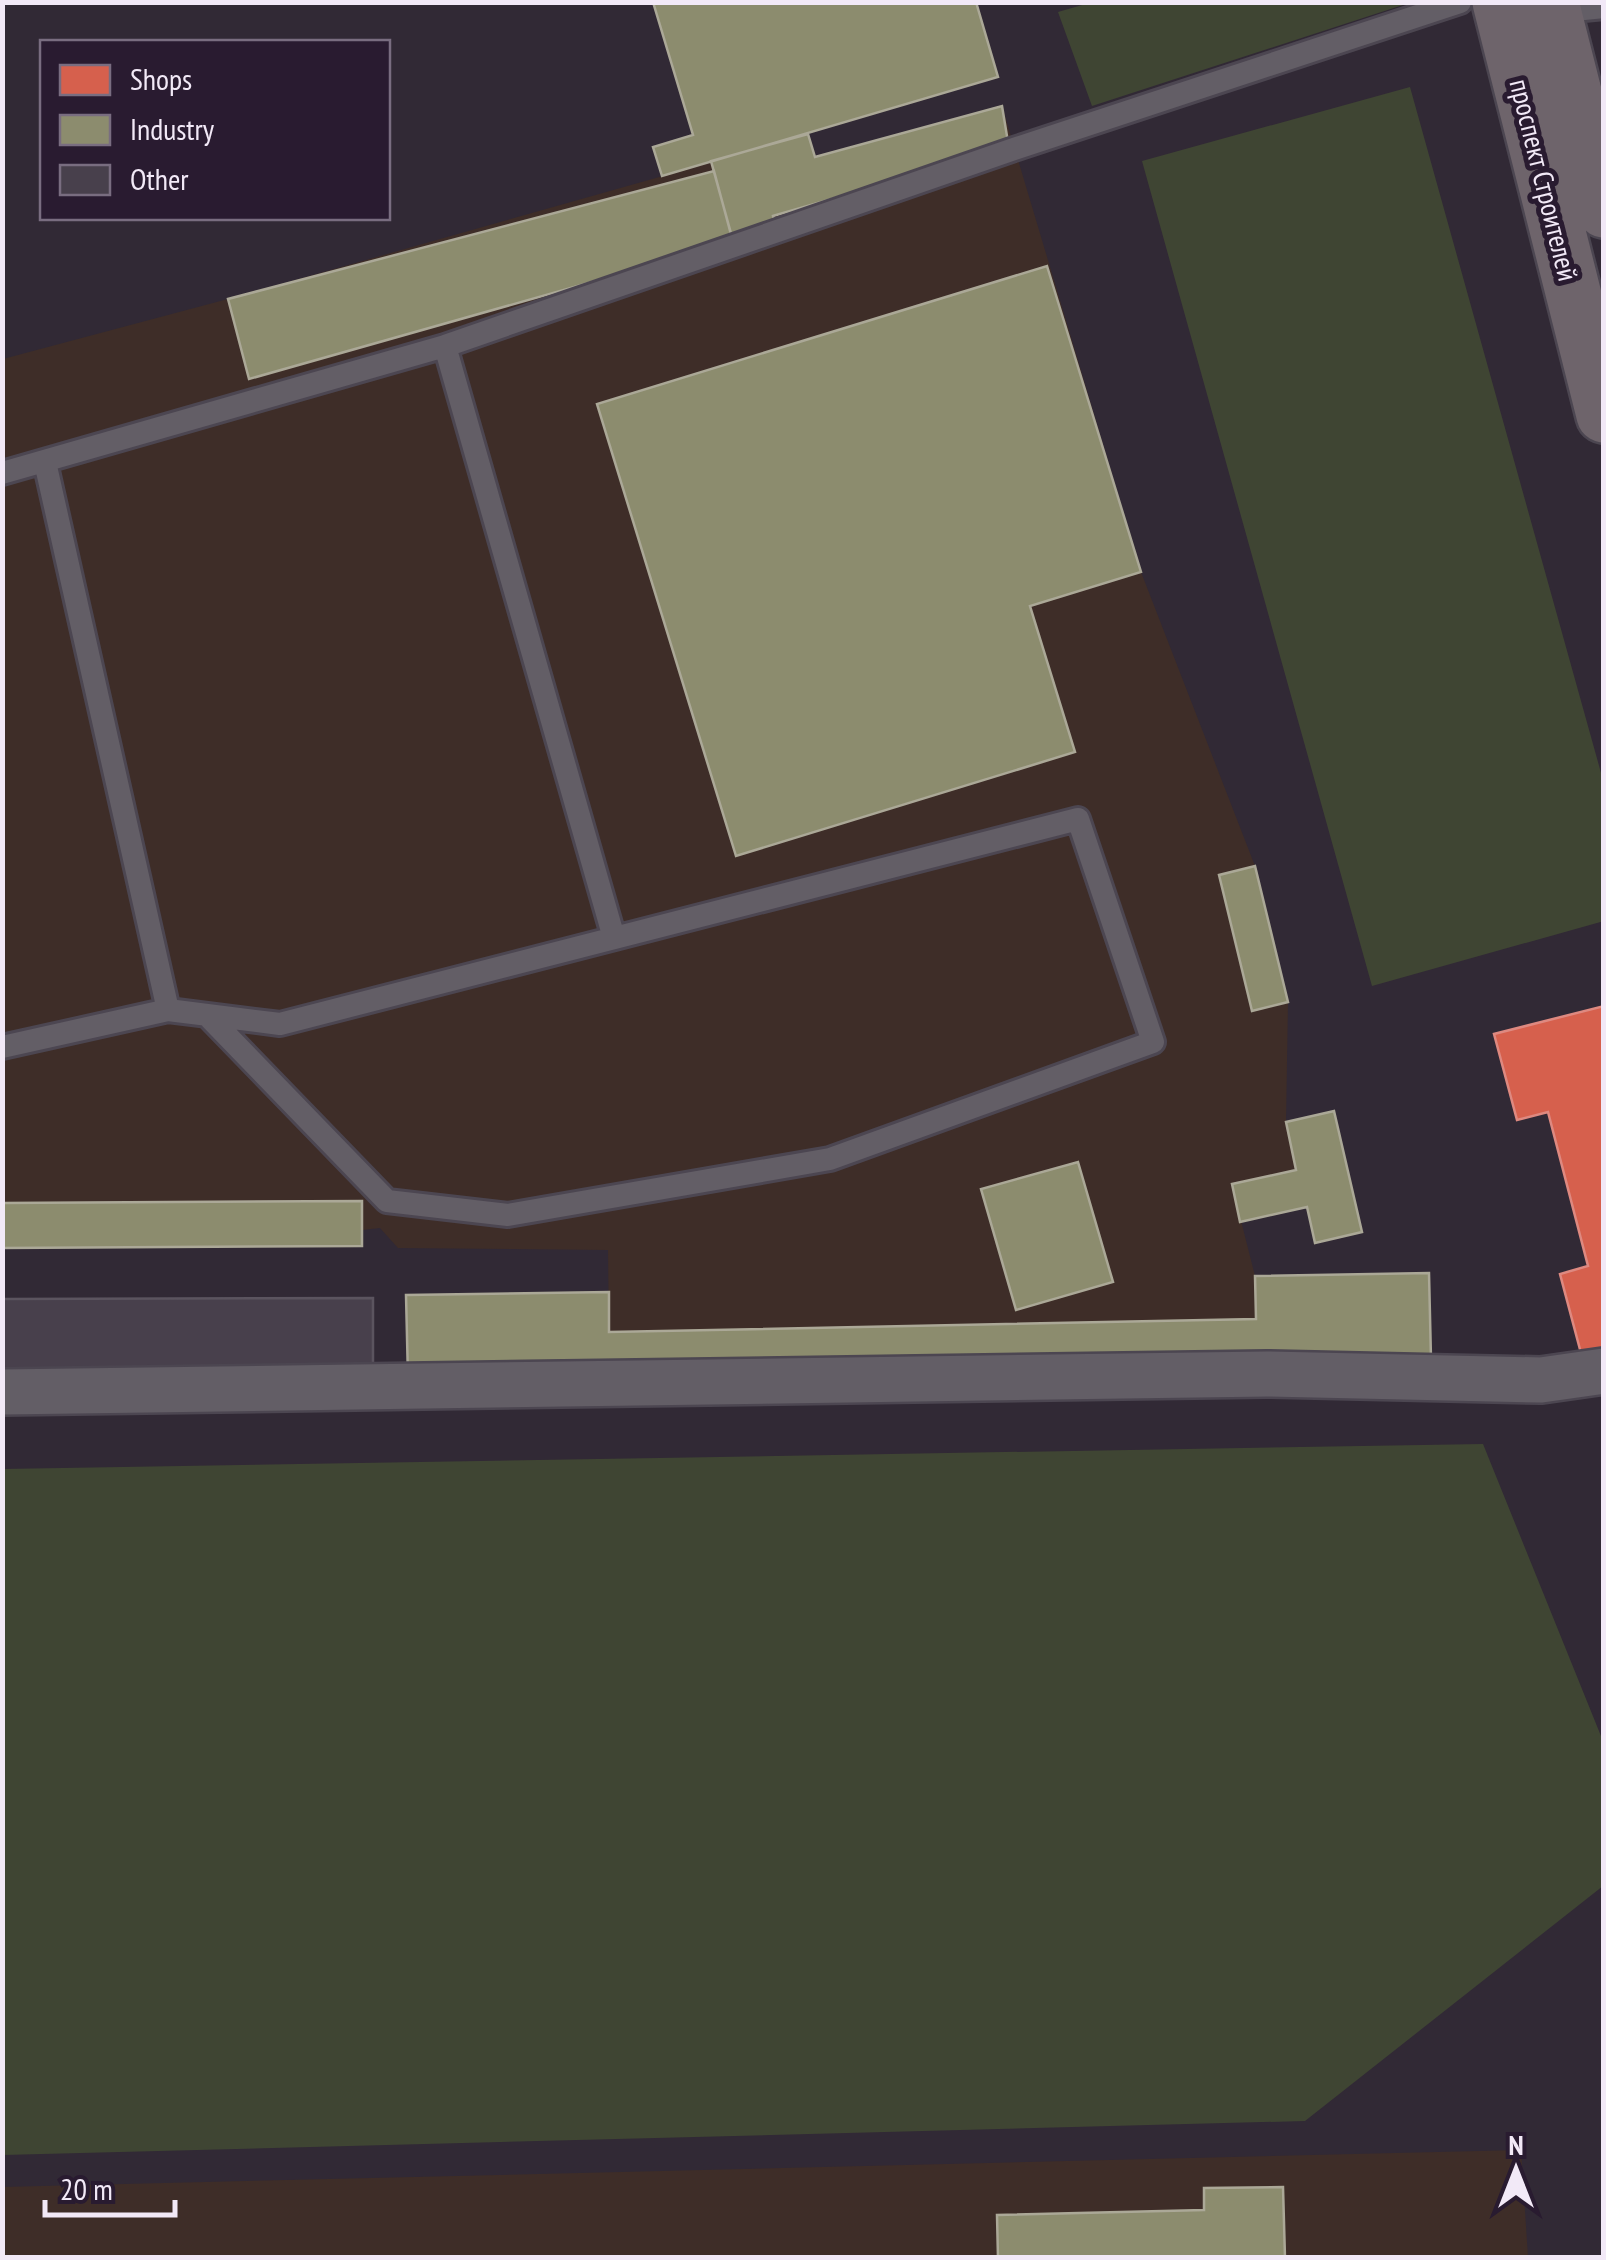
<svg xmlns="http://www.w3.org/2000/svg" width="1606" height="2260" font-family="'PT Sans Narrow',sans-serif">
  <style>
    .industrial { fill: #3e2d28 }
    .green { fill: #3f4533 }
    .shops { fill: #d6604d; stroke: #de8980; stroke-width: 2.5 }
    .industry { fill: #8c8c6e; stroke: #aba897; stroke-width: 2.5 }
    .building { fill: #48404c; stroke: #5b545f; stroke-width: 2.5 }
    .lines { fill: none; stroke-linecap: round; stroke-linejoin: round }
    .service-casing { stroke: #4c4651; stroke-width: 28 }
    .minor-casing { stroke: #4c4651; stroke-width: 50 }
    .primary-casing { stroke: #4c4651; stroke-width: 60 }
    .service { stroke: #635e66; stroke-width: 22 }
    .minor { stroke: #635e66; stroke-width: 45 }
    .primary { stroke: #6e646b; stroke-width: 55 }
    .labels { text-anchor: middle; stroke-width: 10; stroke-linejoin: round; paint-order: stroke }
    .street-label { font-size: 28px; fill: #f2e9f7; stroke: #291b30 }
  </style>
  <rect width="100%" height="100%" fill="#312935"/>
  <path class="industrial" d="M 1002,106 L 1141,572 L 1255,866 L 1288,1002 L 1286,1122 L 1296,1170 L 1232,1185 L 1255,1276 L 1256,1319 L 609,1332 L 608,1250 L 398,1248 L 380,1228 L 362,1230 L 362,1201 L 3,1203 L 3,359 L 228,299 L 808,135 L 815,157 Z
    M 1521,2150 L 1528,2257 L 3,2258 L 2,2187 Z"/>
  <path class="green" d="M 1089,3 L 1089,2 L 1409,3 L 1092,106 L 1058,12 Z
    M 1410,87 L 1603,780 L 1604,921 L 1372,986 L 1142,161 Z
    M 1483,1444 L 1603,1741 L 1603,1886 L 1305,2121 L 3,2155 L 3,1469 Z"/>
  <path class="shops" d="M 1604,1006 L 1604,1351 L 1582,1357 L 1560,1274 L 1588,1266 L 1548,1112 L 1517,1120 L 1494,1034 Z"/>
  <path class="industry" d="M 653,2 L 976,2 L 998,77 L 662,176 L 653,147 L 693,135 Z
    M 1002,106 L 1009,148 L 773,216 L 775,226 L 732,237 L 711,161 L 808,134 L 815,157 Z
    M 714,171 L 733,242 L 249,379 L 228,299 Z
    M 1047,266 L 1141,572 L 1030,606 L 1075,752 L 736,856 L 597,404 Z
    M 1255,866 L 1288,1002 L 1252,1011 L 1219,875 Z
    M 1334,1111 L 1362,1232 L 1315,1243 L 1307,1207 L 1240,1222 L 1232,1184 L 1296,1170 L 1286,1122 Z
    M 1078,1162 L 1113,1282 L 1016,1310 L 981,1189 Z
    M 362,1201 L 362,1246 L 2,1248 L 2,1203 Z
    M 1429,1273 L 1431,1359 L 408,1378 L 406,1295 L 609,1292 L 609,1332 L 1256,1319 L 1255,1276 Z
    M 1283,2187 L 1285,2258 L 998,2258 L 997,2215 L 1204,2210 L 1204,2188 Z"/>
  <path class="building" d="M 373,1298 L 373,1381 L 2,1382 L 2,1299 Z"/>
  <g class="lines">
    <defs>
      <path id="service" d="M 1554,12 L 1604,7
        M 445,346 L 614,938
        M 45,462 L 168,1010
        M 2,473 L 445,346 L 1014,149 L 1460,2
        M 2,1047 L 168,1010 L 280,1024 L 1078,819 L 1153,1042 L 830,1159 L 508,1215 L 387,1201 L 207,1015"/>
      <path id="minor" d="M 2,1392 L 1267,1374 L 1541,1380 L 1604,1371"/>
      <path id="primary" d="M 1500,2 L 1604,415
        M 1551,2 L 1604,210"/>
    </defs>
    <use href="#service" class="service-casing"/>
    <use href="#minor" class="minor-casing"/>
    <use href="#primary" class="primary-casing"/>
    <use href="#service" class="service"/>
    <use href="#minor" class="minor"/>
    <use href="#primary" class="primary"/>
  </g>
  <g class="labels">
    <g class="street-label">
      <text transform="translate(1544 180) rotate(76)" y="10">проспект Строителей</text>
    </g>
  </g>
  <rect width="1606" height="2260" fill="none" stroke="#f2e9f7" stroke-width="10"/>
  <rect x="40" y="40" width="350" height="180" fill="#291b30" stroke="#796d80" stroke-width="2.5"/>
  <rect x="60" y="65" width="50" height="30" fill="#d6604d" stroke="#796d80" stroke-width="2.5"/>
  <text x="130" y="90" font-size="30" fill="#f2e9f7">Shops</text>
  <rect x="60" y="115" width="50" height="30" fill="#8c8c6e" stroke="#796d80" stroke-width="2.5"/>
  <text x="130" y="140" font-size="30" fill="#f2e9f7">Industry</text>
  <rect x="60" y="165" width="50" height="30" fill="#48404c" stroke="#796d80" stroke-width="2.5"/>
  <text x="130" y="190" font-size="30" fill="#f2e9f7">Other</text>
  <g transform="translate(1516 2170)" stroke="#291b30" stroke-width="8" paint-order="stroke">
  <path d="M0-8L18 38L0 25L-18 38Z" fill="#f2e9f7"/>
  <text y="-15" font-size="28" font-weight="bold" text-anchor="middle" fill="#f2e9f7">N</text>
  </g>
  <path d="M45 2200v15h130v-15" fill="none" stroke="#f2e9f7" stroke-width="5"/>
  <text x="60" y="2200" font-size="30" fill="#f2e9f7" stroke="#291b30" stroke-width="8" paint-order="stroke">20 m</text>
</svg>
